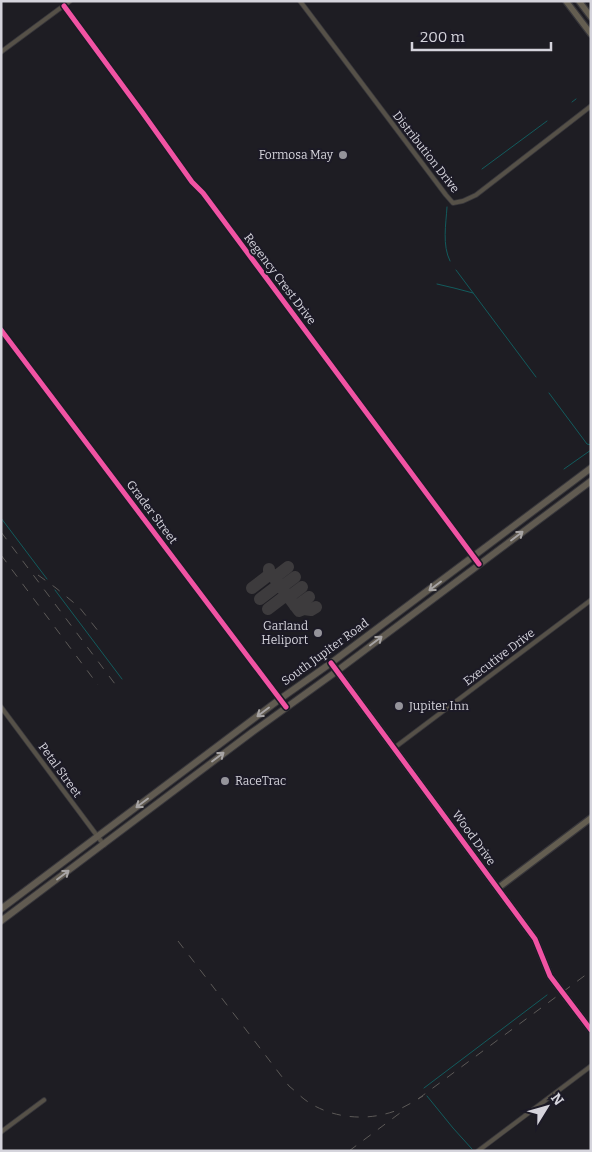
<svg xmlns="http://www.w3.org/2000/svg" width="592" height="1152" font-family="Bitter,serif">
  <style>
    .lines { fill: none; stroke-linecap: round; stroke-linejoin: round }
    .stream { stroke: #125b5d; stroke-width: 1 }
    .taxiway { stroke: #3d3b3d; stroke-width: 12 }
    .street-casing { stroke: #38373c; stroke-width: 5.5 }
    .secondary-casing { stroke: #38373c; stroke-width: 8 }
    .primary-casing { stroke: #38373c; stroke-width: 8 }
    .street { stroke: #565148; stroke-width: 4 }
    .secondary { stroke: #645e51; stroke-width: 5.5 }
    .primary { stroke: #615b51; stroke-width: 6 }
    .rail { stroke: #5c5957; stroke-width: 1; stroke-dasharray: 9 9; stroke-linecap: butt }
    .cycleway-casing { stroke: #1c1a26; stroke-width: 8 }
    .cycleway { stroke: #f153a3; stroke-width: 5 }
    .oneway { stroke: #a7a4a4 }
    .poi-dot { fill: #95949b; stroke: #1c1a26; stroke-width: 2 }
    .labels { text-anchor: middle; stroke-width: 4; stroke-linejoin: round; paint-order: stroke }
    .street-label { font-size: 12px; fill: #d5d4dc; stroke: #1c1a26 }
    .poi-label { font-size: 12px; fill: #d5d4dc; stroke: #1c1a26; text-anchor: end }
  </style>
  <rect width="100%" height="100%" fill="#1e1d23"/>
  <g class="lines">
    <path class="stream" d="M 572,102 L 576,99
      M 482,169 L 547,121
      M 447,207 C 446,224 442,245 450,261
      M 456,270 L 536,377
      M 437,284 L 454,288 L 473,293
      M 549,393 L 587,444 L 591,445
      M 564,469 L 591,450
      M 1,518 L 47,579
      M 55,590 L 122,679
      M 424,1088 L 547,995
      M 427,1096 L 453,1128 L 472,1149"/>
    <path class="taxiway" d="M 269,569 L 269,571 L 299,611 L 304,609 L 311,610 L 316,607
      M 273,576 L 275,577 L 288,567
      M 280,586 L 283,586 L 295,577
      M 252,588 L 269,575 L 270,573
      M 288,596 L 290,596 L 302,587
      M 260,599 L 277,586 L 278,583
      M 295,606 L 298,605 L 309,597
      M 268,609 L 285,596 L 286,594"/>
    <defs>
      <path id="street" d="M 300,1 L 446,195 L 453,203 L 463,201 L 476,195 L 591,106
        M 64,6 L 142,112 L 192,182 L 203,193 L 479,564
        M 1,52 L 70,1
        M 1,330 L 286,707
        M 1,707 L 104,845
        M 394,748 L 591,600
        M 1,1132 L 44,1100
        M 478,1151 L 591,1066"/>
      <path id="secondary" d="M 566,1 L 591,34
        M 579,1 L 591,17
        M 331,663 L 535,939 L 550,976 L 591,1030
        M 498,888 L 591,818"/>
      <path id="primary" d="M 1,909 L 280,699 L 331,663 L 591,468
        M 1,921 L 251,733 L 337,671 L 591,481"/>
    </defs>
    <use href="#street" class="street-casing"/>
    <use href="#secondary" class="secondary-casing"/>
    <use href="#primary" class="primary-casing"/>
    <use href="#street" class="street"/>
    <use href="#secondary" class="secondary"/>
    <use href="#primary" class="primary"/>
    <path class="rail" d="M 1,532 L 118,688
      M 1,555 L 98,685
      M 38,575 L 56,588 L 79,607 L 99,632
      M 178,941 L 289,1086 C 294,1090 299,1095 304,1099 C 326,1116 358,1121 385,1114 C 399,1111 411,1103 423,1096
      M 418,1099 L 591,971
      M 349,1151 L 400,1113"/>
    <defs>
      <path id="cycleway" d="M 64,6 L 142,112 L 192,182 L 203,193 L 479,564
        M 1,330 L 286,707
        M 331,663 L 535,939 L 550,976 L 591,1030"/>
    </defs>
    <use href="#cycleway" class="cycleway-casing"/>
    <use href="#cycleway" class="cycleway"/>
  </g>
  <defs><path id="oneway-shaft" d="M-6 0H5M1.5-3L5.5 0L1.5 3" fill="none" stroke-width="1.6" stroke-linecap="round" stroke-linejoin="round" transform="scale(1.25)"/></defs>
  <g class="oneway">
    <use href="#oneway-shaft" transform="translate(517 536) rotate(-37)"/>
    <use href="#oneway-shaft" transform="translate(435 586) rotate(143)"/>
    <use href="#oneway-shaft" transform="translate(376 641) rotate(-37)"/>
    <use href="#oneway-shaft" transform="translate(263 712) rotate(143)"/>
    <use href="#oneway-shaft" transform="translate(218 757) rotate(-37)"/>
    <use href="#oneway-shaft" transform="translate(142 803) rotate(143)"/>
    <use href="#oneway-shaft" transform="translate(63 875) rotate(-37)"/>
  </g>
  <g class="poi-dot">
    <circle cx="343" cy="155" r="5"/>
    <circle cx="318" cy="633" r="5"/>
    <circle cx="399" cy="706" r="5"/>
    <circle cx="225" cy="781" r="5"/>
  </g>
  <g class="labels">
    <g class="street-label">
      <text transform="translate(426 152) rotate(52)" y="4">Distribution Drive</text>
      <text transform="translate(280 279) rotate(53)" y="4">Regency Crest Drive</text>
      <text transform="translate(152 512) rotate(53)" y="4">Grader Street</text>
      <text transform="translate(325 652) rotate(-36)" y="4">South Jupiter Road</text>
      <text transform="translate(499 657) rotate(-37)" y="4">Executive Drive</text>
      <text transform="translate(60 770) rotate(54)" y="4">Petal Street</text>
      <text transform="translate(474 838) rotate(54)" y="4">Wood Drive</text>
    </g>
    <g class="poi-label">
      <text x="333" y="159">Formosa May</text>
      <text x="308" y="630">Garland<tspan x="308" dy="14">Heliport</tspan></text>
      <text x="409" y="710" text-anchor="start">Jupiter Inn</text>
      <text x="235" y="785" text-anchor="start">RaceTrac</text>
    </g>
  </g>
  <rect width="592" height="1152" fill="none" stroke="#d5d4dc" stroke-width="5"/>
  <g transform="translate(547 1107) rotate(53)" stroke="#1c1a26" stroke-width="4" paint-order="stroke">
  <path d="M0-4L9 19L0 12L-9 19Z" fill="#d5d4dc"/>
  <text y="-8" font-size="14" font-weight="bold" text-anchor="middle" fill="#d5d4dc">N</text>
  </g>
  <path d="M412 42v8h139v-8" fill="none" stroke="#d5d4dc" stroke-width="2.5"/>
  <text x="420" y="42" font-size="15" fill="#d5d4dc" stroke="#1c1a26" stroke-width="4" paint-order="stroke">200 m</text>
</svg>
